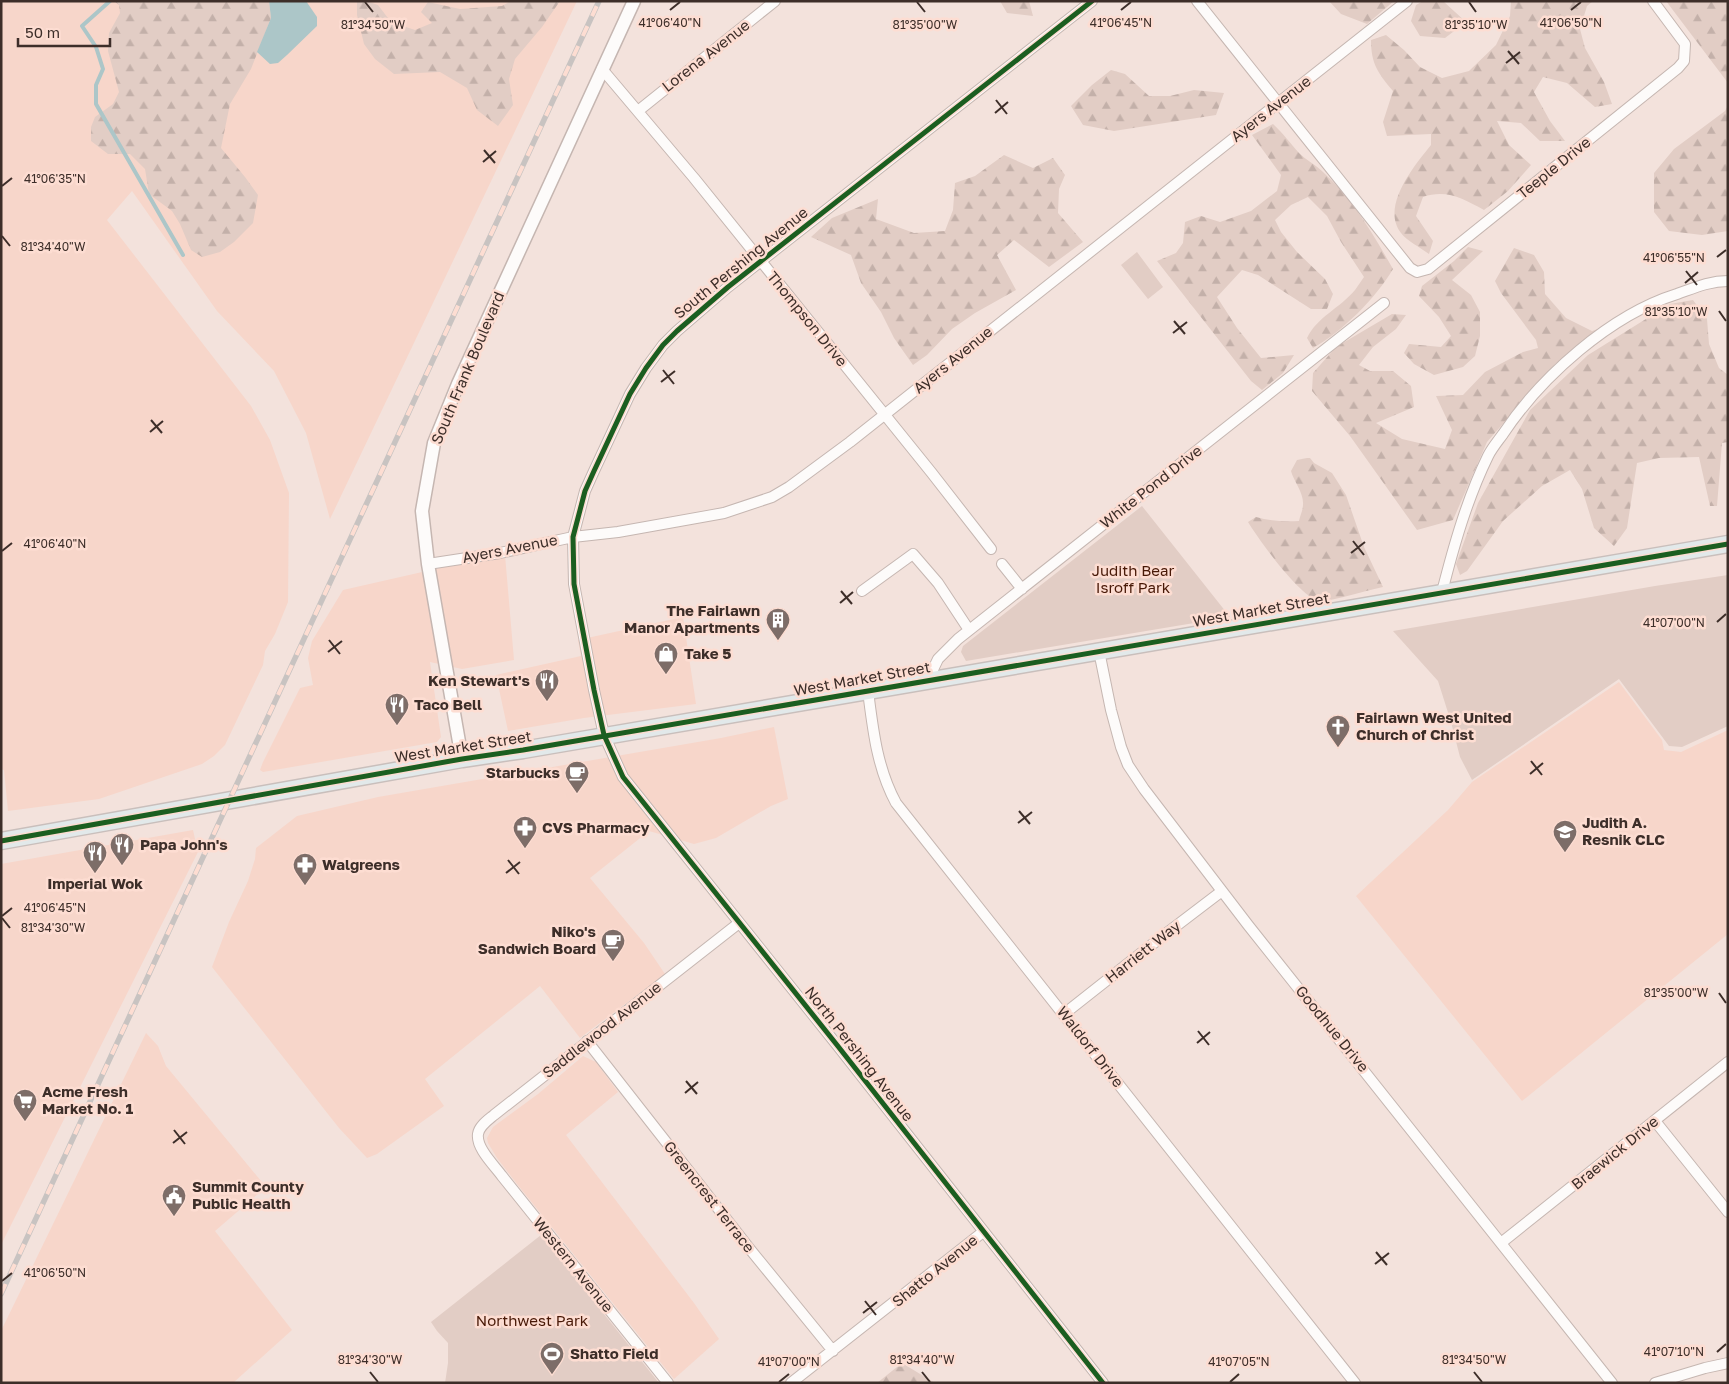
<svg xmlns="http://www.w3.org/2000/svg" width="1729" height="1384" font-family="'Golos Text',sans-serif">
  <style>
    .built { fill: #f7d6ca }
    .forest { fill: url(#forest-firs) }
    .park { fill: #e2cdc5 }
    .water { fill: #acc6c8 }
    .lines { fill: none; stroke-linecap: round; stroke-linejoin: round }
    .stream { stroke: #acc6c8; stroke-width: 4 }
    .minor-casing { stroke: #c5b6b1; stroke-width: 12 }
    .tertiary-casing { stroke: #c5b6b1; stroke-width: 15 }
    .primary-casing { stroke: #c9bfbc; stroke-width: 19 }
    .minor { stroke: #fdfbfa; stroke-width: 10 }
    .tertiary { stroke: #fdfbfa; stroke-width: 12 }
    .primary { stroke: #e2e9ea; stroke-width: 16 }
    .rail-casing { stroke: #c8c3c1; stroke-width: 5.5 }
    .rail { stroke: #fdddd2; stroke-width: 4; stroke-dasharray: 11; stroke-linecap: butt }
    .cycleway-casing { stroke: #fdddd2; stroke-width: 8 }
    .cycleway { stroke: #1b5e20; stroke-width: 5 }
    .ticks { fill: none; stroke: #3d2e29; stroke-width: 2 }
    .labels { text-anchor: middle; stroke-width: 5; stroke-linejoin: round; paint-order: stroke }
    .street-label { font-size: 15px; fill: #3d2e29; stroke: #fdddd2 }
    .park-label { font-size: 15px; fill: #481907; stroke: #fdddd2 }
    .poi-label { font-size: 15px; font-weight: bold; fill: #3d2e29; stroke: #fdddd2; text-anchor: start }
    .ticks-label { font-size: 12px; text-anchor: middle; fill: #3d2e29; stroke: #fdddd2; stroke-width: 5; stroke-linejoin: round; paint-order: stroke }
  </style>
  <defs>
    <pattern id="forest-firs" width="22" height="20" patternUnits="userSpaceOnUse" patternTransform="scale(1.25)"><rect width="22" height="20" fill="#e2cdc5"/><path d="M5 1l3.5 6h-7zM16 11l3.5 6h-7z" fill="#c3b0a9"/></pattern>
  </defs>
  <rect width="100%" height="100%" fill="#f3e2dc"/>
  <path class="built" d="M 1,1 L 577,1 L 330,519 L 306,433 L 274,371 L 217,311 L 132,191 L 107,220 L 251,406 L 270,440 L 289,493 L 288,602 L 275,634 L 265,651 L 263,665 L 225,745 L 214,756 L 202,764 L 99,799 L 8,811 L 4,770 L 1,769 Z
    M 505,555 L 514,660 L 462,669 L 430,662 L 441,737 L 437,742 L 263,772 L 260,770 L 263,762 L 300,688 L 313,685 L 308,658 L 312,641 L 343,590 L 453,565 Z
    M 683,617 L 696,704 L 584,718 L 508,731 L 496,675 L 581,656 L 578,640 Z
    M 1619,682 L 1662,740 L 1664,750 L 1681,752 L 1728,730 L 1728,934 L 1522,1101 L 1356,896 L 1448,810 L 1472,782 Z
    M 774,727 L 788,799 L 771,806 L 716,838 L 694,844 L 649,831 L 590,878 L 644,943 L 665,974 L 580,1038 L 540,986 L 425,1079 L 444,1106 L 377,1154 L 367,1158 L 339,1128 L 212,967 L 229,922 L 248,881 L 255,859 L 256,848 L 297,816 L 378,797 L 721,738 Z
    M 193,830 L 198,852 L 1,1245 L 1,864 Z
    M 146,1033 L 158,1046 L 166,1066 L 266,1187 L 215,1231 L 292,1330 L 233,1383 L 1,1383 L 1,1331 Z
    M 583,1056 L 596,1062 L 618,1092 L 566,1135 L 694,1303 L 719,1339 L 674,1379 L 517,1184 L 497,1158 L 488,1143 L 487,1138 L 493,1127 L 538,1094 Z"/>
  <path class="forest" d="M 114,1 L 269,1 L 271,18 L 251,69 L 230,104 L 221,148 L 245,177 L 258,195 L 253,223 L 234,242 L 220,252 L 202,257 L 191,250 L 180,224 L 172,211 L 149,194 L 145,169 L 130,154 L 108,154 L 91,141 L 91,127 L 95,117 L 113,104 L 119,92 L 108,51 L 109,33 L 120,13 L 119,5 Z
    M 357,1 L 366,1 L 378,5 L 391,22 L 415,30 L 432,23 L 421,12 L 428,2 L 460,9 L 502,6 L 511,1 L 560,1 L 542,27 L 515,59 L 509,79 L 513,105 L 498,126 L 477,110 L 467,88 L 440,72 L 394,74 L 375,59 L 364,44 L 357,15 Z
    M 1000,1 L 1029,1 L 1033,16 L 1007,13 Z
    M 1329,1 L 1394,1 L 1367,24 L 1341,14 Z
    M 1423,1 L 1443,1 L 1466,22 L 1445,38 L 1420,36 L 1411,21 L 1416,5 Z
    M 1511,1 L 1593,1 L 1587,6 L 1580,29 L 1585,48 L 1604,82 L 1612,104 L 1595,107 L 1567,83 L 1543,77 L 1534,92 L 1550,121 L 1565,141 L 1540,141 L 1521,123 L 1497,121 L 1509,145 L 1531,165 L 1508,191 L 1484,210 C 1463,199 1447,189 1423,197 L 1416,216 L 1433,241 L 1429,254 C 1421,248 1406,240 1401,233 C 1380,206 1415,165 1431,145 L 1431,134 L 1387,136 L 1383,122 L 1393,91 C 1378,73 1371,64 1371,40 L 1386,35 L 1404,50 L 1420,67 L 1442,78 L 1469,71 L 1496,45 L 1510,16 Z
    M 1666,1 L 1728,1 L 1728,83 Z
    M 1111,70 L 1125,74 L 1149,96 L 1170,96 L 1194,90 L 1224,93 L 1216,115 L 1114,131 L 1083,125 L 1071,106 L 1092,85 Z
    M 1728,105 L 1728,231 L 1702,235 L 1669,231 L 1654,212 L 1654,173 L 1674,149 L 1725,111 Z
    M 1273,124 C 1283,133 1290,143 1299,153 C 1306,160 1316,165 1323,172 C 1353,199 1373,234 1393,269 C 1376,298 1342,332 1313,348 L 1307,338 C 1317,317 1340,308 1355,290 C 1358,286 1361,281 1364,277 L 1341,242 L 1327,216 L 1308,197 L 1291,205 L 1275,220 L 1281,232 L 1297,252 L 1325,279 L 1333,294 L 1327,309 L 1311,309 L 1258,275 L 1242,270 L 1217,297 L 1237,328 L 1261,358 L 1294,355 L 1283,373 L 1262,390 L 1251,381 L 1157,261 L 1176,253 L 1183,243 L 1185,222 L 1201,216 L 1220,222 L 1251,211 L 1277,191 L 1281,175 L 1252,135 Z
    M 1004,155 L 1033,168 L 1053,158 L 1065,175 L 1059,189 L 1058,213 L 1083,242 L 1049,267 L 1014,240 L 997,255 L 1016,290 L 975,313 L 952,329 L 927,355 L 913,365 L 894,338 L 881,312 L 861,283 L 851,255 L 811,237 L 832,218 L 878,199 L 876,219 L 914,233 L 945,231 L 953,210 L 955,183 L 975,176 Z
    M 1468,247 L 1483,251 L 1452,280 L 1471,295 L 1480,312 L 1480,336 L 1475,356 L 1463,367 L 1434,375 L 1414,364 L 1404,353 L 1409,344 L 1441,347 L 1451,336 L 1439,317 L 1419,296 L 1422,286 L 1454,261 Z
    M 1514,248 L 1534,255 L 1544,272 L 1545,294 L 1566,318 L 1592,331 L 1598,329 L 1593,336 L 1555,364 L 1487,442 L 1453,520 L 1417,530 L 1350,436 L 1312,391 L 1313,373 L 1336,347 L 1392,314 L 1406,315 L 1396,329 L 1373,347 L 1359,365 L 1370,371 L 1393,371 L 1411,386 L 1414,407 L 1376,423 L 1402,439 L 1445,449 L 1452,430 L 1436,396 L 1463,395 L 1485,372 L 1523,352 L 1538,348 L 1536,340 L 1501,293 L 1495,281 Z
    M 1693,300 L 1707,319 L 1709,344 L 1719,368 L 1728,375 L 1728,442 L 1722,443 L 1717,506 L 1710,506 L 1699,457 L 1659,458 L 1637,463 L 1627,528 L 1614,546 L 1594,528 L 1582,489 L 1570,470 L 1542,486 L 1503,521 L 1467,571 L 1460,575 L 1456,564 L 1478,503 L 1530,410 L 1588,355 L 1670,304 Z
    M 1307,458 L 1310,458 L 1314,463 L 1332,473 L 1346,495 L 1364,547 L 1383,587 C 1372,589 1326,603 1319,601 C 1300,597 1259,540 1248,522 L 1256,517 C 1270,521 1284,522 1299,521 C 1300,516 1303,510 1303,505 C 1304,493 1294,482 1291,471 L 1297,460 Z
    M 902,1363 L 935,1383 L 877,1383 Z"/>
  <path class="park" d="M 1137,252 L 1163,287 L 1148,299 L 1121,265 Z
    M 1142,506 L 1230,617 L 966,661 L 961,652 L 963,646 Z
    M 1728,575 L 1728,726 L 1682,747 L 1669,746 L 1619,679 L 1472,780 L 1460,757 L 1451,722 L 1438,681 L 1393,631 L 1655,586 Z
    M 541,1235 L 659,1383 L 445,1383 L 448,1363 L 448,1343 L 437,1331 L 431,1322 Z"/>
  <path class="water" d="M 269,1 L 306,1 L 317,17 L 317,26 L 287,55 L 278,63 L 270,64 L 257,52 L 271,18 Z"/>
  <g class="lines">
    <path class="stream" d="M 110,1 L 82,26 L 96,47 L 103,69 L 96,85 L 96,104 L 183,255"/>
    <defs>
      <path id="minor" d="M 1092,1 L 728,287 L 677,331 L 663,345 L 646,368 L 630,394 L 594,471 L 585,491 L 573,537 L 574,584 L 594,690 L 604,735 L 623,777 L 837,1045 L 1103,1383
        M 1197,1 L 1410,268 L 1417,272 L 1428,269 L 1678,68 L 1684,61 L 1685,44 L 1653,1
        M 602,69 L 694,178 L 931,472 L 991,549
        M 638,111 L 775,1
        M 428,564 L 500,553 L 573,537 L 618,532 L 724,513 L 772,497 L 789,487 L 850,442 L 1407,1
        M 1002,564 L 1022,589
        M 862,591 L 913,554 L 938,583 L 969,630
        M 1442,592 C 1454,545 1467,499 1488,456 C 1492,448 1498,441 1503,434 C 1541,377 1610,315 1677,294 C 1694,288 1709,281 1728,281
        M 1099,651 L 1111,710 L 1121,747 L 1128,765 L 1144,789 L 1248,925 L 1612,1383
        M 928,680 L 938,659 L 958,639 L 1384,303
        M 868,691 C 873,730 877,768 896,803 L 1355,1383
        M 1064,1014 L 1159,939 L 1222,891
        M 587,1041 L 749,1248 L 833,1351
        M 1655,1121 L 1728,1212
        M 1501,1243 L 1728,1062
        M 668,1383 L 502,1176 C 494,1165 476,1148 478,1134 C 479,1126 488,1120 494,1115 L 739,923
        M 791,1383 L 983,1232
        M 1655,1383 L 1705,1368 L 1728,1363"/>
      <path id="tertiary" d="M 462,759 L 428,564 L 422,511 L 434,443 L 458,384 L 634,1"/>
      <path id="primary" d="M 1,841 L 462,759 L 523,750 L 1728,544"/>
    </defs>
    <use href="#minor" class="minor-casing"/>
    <use href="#tertiary" class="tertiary-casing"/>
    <use href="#primary" class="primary-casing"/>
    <use href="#minor" class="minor"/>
    <use href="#tertiary" class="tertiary"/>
    <use href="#primary" class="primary"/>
    <defs>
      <path id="rail" d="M 1,1294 L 599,1"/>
    </defs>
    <use href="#rail" class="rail-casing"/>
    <use href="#rail" class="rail"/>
    <defs>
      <path id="cycleway" d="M 1092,1 L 728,287 L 677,331 L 663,345 L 646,368 L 630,394 L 594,471 L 585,491 L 573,537 L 574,584 L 594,690 L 604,735 L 623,777 L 837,1045 L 1103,1383
        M 1,841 L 462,759 L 523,750 L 1728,544"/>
    </defs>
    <use href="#cycleway" class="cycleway-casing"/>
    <use href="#cycleway" class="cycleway"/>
  </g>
  <path class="ticks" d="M 365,2 L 373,12M 917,2 L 925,12M 1469,2 L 1476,12M 670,10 L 680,2M 1121,10 L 1131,2M 1571,10 L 1581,2M 1508,51 L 1519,64M 1506,63 L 1520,52M 996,100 L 1007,114M 995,113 L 1008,102M 484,150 L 495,163M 483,162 L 496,151M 2,186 L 12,178M 2,236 L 10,246M 1717,257 L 1726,250M 1686,271 L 1697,285M 1685,283 L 1698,272M 1719,311 L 1726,321M 1174,321 L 1185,334M 1173,333 L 1187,322M 663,370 L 674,384M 661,382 L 675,371M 151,420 L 162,433M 150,432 L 163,421M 1353,541 L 1364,555M 2,551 L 12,543M 1351,553 L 1365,542M 841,591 L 852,604M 840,603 L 853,592M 1717,622 L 1726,614M 329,640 L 340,654M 328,652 L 342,641M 1531,761 L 1542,775M 1530,774 L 1543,763M 1019,811 L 1030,824M 1018,823 L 1032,812M 508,860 L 519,874M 506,873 L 520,862M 2,916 L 12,908M 2,918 L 10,928M 1719,993 L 1726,1003M 1198,1031 L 1209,1045M 1197,1043 L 1210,1032M 686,1081 L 697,1094M 685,1093 L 698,1082M 174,1130 L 185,1144M 173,1143 L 187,1132M 1376,1252 L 1387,1265M 1375,1264 L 1389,1253M 2,1281 L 12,1273M 865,1301 L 876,1315M 863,1313 L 877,1302M 1717,1352 L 1726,1344M 370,1372 L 378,1382M 922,1372 L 930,1382M 1474,1372 L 1482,1382M 779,1382 L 789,1374M 1230,1382 L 1239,1374"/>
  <defs>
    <symbol id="building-pin" viewBox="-11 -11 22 30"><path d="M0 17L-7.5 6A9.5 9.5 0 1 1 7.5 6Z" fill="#7d6d68" stroke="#fdddd2"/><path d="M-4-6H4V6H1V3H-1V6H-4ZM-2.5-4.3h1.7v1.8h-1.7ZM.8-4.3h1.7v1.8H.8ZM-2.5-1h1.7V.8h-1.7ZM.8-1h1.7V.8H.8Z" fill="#fff"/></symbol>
    <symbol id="shop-pin" viewBox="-11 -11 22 30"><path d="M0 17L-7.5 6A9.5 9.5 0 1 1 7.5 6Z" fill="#7d6d68" stroke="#fdddd2"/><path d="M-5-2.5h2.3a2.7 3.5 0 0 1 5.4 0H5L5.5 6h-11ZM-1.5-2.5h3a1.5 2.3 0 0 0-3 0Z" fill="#fff"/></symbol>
    <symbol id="restaurant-pin" viewBox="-11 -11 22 30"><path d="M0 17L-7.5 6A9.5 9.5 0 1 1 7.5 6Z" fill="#7d6d68" stroke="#fdddd2"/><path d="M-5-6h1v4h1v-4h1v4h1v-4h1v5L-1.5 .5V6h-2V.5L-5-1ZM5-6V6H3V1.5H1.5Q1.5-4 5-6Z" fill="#fff"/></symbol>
    <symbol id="church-pin" viewBox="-11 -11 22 30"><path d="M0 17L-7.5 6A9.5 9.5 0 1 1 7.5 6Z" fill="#7d6d68" stroke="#fdddd2"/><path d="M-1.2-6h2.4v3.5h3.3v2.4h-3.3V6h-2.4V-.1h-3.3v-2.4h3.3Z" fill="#fff"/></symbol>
    <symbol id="cafe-pin" viewBox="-11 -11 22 30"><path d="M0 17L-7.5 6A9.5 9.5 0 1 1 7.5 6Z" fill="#7d6d68" stroke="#fdddd2"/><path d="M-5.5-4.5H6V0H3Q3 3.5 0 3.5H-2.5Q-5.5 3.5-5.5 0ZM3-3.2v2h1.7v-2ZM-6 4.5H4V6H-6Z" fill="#fff"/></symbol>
    <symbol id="pharmacy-pin" viewBox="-11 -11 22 30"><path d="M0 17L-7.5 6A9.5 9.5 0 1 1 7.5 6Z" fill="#7d6d68" stroke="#fdddd2"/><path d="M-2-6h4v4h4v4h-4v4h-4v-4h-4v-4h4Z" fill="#fff"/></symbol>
    <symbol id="school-pin" viewBox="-11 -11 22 30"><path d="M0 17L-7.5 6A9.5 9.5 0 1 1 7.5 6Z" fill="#7d6d68" stroke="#fdddd2"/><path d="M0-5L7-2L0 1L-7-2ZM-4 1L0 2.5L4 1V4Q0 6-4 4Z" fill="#fff"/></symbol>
    <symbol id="supermarket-pin" viewBox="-11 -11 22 30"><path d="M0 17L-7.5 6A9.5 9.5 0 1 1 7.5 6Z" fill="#7d6d68" stroke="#fdddd2"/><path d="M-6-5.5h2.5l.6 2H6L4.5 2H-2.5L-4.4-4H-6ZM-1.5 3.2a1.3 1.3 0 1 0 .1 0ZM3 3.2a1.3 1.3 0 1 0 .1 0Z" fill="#fff"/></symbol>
    <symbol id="civic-pin" viewBox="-11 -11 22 30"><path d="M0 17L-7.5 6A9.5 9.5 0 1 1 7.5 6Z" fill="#7d6d68" stroke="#fdddd2"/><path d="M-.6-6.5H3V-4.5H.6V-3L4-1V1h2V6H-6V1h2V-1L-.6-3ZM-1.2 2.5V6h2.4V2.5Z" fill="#fff"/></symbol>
    <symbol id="stadium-pin" viewBox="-11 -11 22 30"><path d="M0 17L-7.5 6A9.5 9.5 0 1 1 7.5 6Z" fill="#7d6d68" stroke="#fdddd2"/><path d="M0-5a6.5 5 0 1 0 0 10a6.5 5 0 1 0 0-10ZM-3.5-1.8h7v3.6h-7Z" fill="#fff"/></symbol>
  </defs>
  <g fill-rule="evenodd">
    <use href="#building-pin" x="764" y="606" width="28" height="38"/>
    <use href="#shop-pin" x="652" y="640" width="28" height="38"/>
    <use href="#restaurant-pin" x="533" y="667" width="28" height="38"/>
    <use href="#restaurant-pin" x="383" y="691" width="28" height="38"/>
    <use href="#church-pin" x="1324" y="713" width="28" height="38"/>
    <use href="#cafe-pin" x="563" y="759" width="28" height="38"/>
    <use href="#pharmacy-pin" x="511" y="814" width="28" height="38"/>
    <use href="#school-pin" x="1551" y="818" width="28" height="38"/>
    <use href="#restaurant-pin" x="108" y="831" width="28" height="38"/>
    <use href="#restaurant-pin" x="81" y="839" width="28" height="38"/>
    <use href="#pharmacy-pin" x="291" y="851" width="28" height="38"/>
    <use href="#cafe-pin" x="599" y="927" width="28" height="38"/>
    <use href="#supermarket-pin" x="11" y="1087" width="28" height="38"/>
    <use href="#civic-pin" x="160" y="1182" width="28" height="38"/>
    <use href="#stadium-pin" x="538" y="1340" width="28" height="38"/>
  </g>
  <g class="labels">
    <g class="street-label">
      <text transform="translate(706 56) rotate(-38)" y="5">Lorena Avenue</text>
      <text transform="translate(1271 109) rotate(-38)" y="5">Ayers Avenue</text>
      <text transform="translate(1554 168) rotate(-39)" y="5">Teeple Drive</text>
      <text transform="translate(741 263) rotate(-39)" y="5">South Pershing Avenue</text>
      <text transform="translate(807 319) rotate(51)" y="5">Thompson Drive</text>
      <text transform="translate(953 360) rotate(-39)" y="5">Ayers Avenue</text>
      <text transform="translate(468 368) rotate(-67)" y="5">South Frank Boulevard</text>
      <text transform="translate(1151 487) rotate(-38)" y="5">White Pond Drive</text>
      <text transform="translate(510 549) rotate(-11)" y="5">Ayers Avenue</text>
      <text transform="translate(1261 610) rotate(-10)" y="5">West Market Street</text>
      <text transform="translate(862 679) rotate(-10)" y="5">West Market Street</text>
      <text transform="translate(463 747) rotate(-9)" y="5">West Market Street</text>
      <text transform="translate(1143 952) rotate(-38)" y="5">Harriett Way</text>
      <text transform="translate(1332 1029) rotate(51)" y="5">Goodhue Drive</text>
      <text transform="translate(602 1030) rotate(-38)" y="5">Saddlewood Avenue</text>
      <text transform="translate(1090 1047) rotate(52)" y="5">Waldorf Drive</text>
      <text transform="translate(859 1054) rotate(52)" y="5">North Pershing Avenue</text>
      <text transform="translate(1615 1153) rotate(-39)" y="5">Braewick Drive</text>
      <text transform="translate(709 1197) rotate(52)" y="5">Greencrest Terrace</text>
      <text transform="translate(573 1265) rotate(51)" y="5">Western Avenue</text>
      <text transform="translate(935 1271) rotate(-39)" y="5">Shatto Avenue</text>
    </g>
    <g class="park-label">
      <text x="1133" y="576">Judith Bear<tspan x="1133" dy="17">Isroff Park</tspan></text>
      <text x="532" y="1326">Northwest Park</text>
    </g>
    <g class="poi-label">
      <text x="760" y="616" text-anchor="end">The Fairlawn<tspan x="760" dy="17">Manor Apartments</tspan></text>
      <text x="684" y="659">Take 5</text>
      <text x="530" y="686" text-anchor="end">Ken Stewart's</text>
      <text x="414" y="710">Taco Bell</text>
      <text x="1356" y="723">Fairlawn West United<tspan x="1356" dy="17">Church of Christ</tspan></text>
      <text x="560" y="778" text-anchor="end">Starbucks</text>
      <text x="1582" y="828">Judith A.<tspan x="1582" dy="17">Resnik CLC</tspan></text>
      <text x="542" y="833">CVS Pharmacy</text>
      <text x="140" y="850">Papa John's</text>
      <text x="322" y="870">Walgreens</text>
      <text x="95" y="889" text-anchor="middle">Imperial Wok</text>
      <text x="596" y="937" text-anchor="end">Niko's<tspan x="596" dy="17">Sandwich Board</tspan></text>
      <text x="42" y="1097">Acme Fresh<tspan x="42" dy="17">Market No. 1</tspan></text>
      <text x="192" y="1192">Summit County<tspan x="192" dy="17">Public Health</tspan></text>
      <text x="570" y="1359">Shatto Field</text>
    </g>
  </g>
  <g class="ticks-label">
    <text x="670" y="27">41°06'40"N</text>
    <text x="1121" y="27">41°06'45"N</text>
    <text x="1571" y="27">41°06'50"N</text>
    <text x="373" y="29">81°34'50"W</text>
    <text x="925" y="29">81°35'00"W</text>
    <text x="1476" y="29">81°35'10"W</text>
    <text x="55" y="183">41°06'35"N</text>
    <text x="53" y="251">81°34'40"W</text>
    <text x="1674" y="262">41°06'55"N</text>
    <text x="1676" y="316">81°35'10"W</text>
    <text x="55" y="548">41°06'40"N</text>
    <text x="1674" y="627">41°07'00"N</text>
    <text x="55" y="912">41°06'45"N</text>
    <text x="53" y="932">81°34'30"W</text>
    <text x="1676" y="997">81°35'00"W</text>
    <text x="55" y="1277">41°06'50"N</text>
    <text x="1674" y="1356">41°07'10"N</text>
    <text x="370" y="1364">81°34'30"W</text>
    <text x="922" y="1364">81°34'40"W</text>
    <text x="1474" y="1364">81°34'50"W</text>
    <text x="789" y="1366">41°07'00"N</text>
    <text x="1239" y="1366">41°07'05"N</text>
  </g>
  <rect width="1729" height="1384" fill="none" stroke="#3d2e29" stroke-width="5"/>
  <path d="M18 38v8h92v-8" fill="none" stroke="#3d2e29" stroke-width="2.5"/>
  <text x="25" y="38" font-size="15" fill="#3d2e29" stroke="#fdddd2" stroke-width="4" paint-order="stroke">50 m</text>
</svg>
